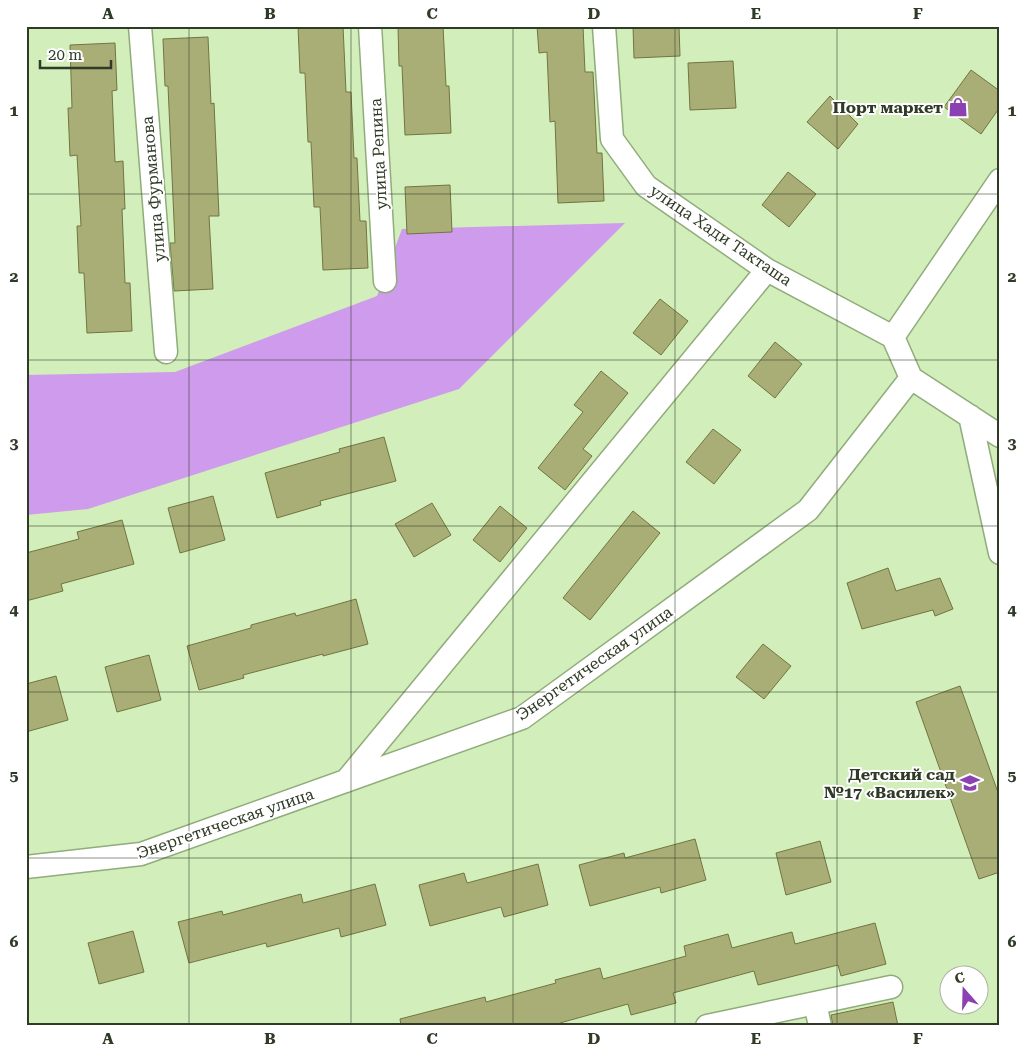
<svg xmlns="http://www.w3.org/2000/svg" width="1026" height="1052" font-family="'Roboto Serif',serif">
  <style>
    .forest { fill: #ce9bed }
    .building { fill: #a9ae76; stroke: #727540 }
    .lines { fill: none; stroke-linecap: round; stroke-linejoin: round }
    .minor-casing { stroke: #90ac7b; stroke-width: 25 }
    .minor { stroke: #fff; stroke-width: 22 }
    .grid { fill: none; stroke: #303b27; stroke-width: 1; stroke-opacity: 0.55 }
    .labels { text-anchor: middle; stroke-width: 4; stroke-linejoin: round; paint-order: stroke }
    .poi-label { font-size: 16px; font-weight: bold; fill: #303b27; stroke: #fff; text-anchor: end }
    .street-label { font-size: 16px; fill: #303b27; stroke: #fff }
    .neatline { fill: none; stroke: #303b27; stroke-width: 2 }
    .grid-label { font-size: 16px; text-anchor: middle; font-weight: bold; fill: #303b27 }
  </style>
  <rect width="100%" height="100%" fill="#d1eebb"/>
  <path class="forest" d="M 625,223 L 459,389 L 88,509 L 26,515 L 26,375 L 175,372 L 377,296 L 402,229 Z"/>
  <path class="building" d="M 298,26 L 343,26 L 346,92 L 351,92 L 354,158 L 357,158 L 360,221 L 366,221 L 368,268 L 323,270 L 320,207 L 314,207 L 311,142 L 308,142 L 305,73 L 300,73 Z
    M 398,26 L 443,26 L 446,86 L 449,86 L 451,133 L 405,135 L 402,66 L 399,66 Z
    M 537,26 L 583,26 L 585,72 L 593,72 L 597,153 L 602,153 L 604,201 L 558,203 L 555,121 L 550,122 L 547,52 L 539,53 Z
    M 633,26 L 679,26 L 680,56 L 634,58 Z
    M 208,37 L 211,104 L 214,103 L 219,216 L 209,216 L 213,289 L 174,291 L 170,243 L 175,243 L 168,86 L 165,86 L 163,39 Z
    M 115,43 L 117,90 L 112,91 L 115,162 L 123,161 L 125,209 L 122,209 L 125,283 L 130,283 L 132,331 L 87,333 L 84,273 L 79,273 L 77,226 L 81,226 L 77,155 L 70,156 L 68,108 L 72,108 L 70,45 Z
    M 733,61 L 736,108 L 690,110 L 688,63 Z
    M 971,70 L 1000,91 L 1000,107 L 981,134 L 944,107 Z
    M 830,96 L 858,124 L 838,149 L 807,122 Z
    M 788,172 L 816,194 L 789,227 L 762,205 Z
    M 450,185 L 452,232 L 407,234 L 405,187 Z
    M 660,299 L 688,321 L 661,355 L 633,333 Z
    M 775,342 L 802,364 L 775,398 L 748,376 Z
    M 601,371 L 628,393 L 583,449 L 592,456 L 565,490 L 538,468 L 583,412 L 574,405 Z
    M 713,429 L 741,450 L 714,484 L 686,462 Z
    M 384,437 L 396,481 L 320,501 L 321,505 L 277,518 L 265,473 L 340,452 L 339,449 Z
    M 213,496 L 225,540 L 180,553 L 168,508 Z
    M 432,503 L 451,535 L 414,557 L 395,524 Z
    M 500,506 L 527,528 L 500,562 L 473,540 Z
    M 633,511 L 660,533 L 590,620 L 563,598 Z
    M 122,520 L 134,564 L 61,584 L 63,591 L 26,601 L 26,553 L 79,539 L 77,532 Z
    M 888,568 L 896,591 L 940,578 L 953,609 L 935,616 L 933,610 L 862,629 L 847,583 Z
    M 356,599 L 368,644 L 323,656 L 323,654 L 243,675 L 244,678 L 199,690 L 187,646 L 251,628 L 251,625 L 295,613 L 296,616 Z
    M 763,644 L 791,666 L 764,699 L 736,677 Z
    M 149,655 L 161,700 L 117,712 L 105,667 Z
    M 56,676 L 68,720 L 26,732 L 26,684 Z
    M 960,686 L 1000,798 L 1000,872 L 979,879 L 916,702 Z
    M 695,839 L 706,880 L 661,893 L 660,887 L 590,906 L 579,865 L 624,853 L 625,858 Z
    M 820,841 L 831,882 L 786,895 L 776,853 Z
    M 538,864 L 548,905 L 504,917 L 501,907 L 430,926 L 419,885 L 464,873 L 467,883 Z
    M 375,884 L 386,925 L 341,937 L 339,928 L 267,947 L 266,943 L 189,963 L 178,922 L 222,911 L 223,915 L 301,894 L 303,903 Z
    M 875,923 L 886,964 L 841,976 L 838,965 L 758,985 L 754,971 L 673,993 L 676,1003 L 631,1015 L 628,1004 L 560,1023 L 561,1026 L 401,1026 L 400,1019 L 485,997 L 486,1002 L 556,983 L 555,980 L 600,968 L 603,979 L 686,956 L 684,946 L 728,934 L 732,948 L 792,932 L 795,944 Z
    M 133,931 L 144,972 L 99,984 L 88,943 Z
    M 893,1002 L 898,1026 L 833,1026 L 831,1015 Z"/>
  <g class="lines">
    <defs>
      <path id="minor" d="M 140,26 L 166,352
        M 370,26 L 385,281
        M 604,26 L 612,139 L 646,186 L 767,270 L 893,337 L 911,378 L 1000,436
        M 893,337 L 1000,180
        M 970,416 L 1000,553
        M 346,781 L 767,270
        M 26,867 L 141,854 L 522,718 L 808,510 L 911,378
        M 815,1003 L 820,1026
        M 707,1026 L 891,987"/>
    </defs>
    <use href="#minor" class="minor-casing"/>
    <use href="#minor" class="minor"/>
  </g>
  <path class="grid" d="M 189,26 L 189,1026M 351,26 L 351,1026M 513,26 L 513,1026M 675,26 L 675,1026M 837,26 L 837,1026M 26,194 L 1000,194M 26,360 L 1000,360M 26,526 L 1000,526M 26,692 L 1000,692M 26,858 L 1000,858"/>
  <defs>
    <symbol id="shop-bare" viewBox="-9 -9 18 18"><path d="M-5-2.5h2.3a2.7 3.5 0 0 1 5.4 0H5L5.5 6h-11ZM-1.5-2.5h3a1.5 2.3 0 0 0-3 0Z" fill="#8c41b3" stroke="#fff" stroke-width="2.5" paint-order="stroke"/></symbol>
    <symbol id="school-bare" viewBox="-9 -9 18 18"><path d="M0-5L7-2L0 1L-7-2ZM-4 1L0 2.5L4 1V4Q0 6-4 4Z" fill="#8c41b3" stroke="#fff" stroke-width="2.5" paint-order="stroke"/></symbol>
  </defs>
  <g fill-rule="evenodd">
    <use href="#shop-bare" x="944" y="93" width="28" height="28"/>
    <use href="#school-bare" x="956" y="769" width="28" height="28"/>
  </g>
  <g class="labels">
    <g class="poi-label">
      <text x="943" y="113">Порт маркет</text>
      <text x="955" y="780">Детский сад<tspan x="955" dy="18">№17 «Василек»</tspan></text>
    </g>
    <g class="street-label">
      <text transform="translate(378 154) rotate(-93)" y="6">улица Репина</text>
      <text transform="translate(153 189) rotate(-95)" y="6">улица Фурманова</text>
      <text transform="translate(721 235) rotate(34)" y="6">улица Хади Такташа</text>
      <text transform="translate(594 663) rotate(-35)" y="6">Энергетическая улица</text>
      <text transform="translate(225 823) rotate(-19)" y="6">Энергетическая улица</text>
    </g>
  </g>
  <rect width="1026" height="1052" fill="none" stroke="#ffffff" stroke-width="55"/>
  <g transform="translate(964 990) rotate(340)"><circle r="24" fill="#ffffff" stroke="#acb1a9"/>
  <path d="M0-4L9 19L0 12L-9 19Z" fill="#8c41b3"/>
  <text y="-8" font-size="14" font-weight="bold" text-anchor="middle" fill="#303b27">С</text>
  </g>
  <path d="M40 60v8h71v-8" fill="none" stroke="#303b27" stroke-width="2.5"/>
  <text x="48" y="60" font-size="15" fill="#303b27" stroke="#ffffff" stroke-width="4" paint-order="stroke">20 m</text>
  <rect x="28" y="28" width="970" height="996" class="neatline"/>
  <g class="grid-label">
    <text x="108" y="19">A</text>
    <text x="270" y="19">B</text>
    <text x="432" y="19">C</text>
    <text x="594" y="19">D</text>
    <text x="756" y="19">E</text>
    <text x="918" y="19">F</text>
    <text x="14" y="116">1</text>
    <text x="1012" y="116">1</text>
    <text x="14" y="282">2</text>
    <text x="1012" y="282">2</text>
    <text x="14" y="449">3</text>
    <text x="1012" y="449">3</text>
    <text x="14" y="615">4</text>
    <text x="1012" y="615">4</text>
    <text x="14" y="781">5</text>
    <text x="1012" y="781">5</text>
    <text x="14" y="947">6</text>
    <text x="1012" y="947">6</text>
    <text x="108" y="1044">A</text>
    <text x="270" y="1044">B</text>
    <text x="432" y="1044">C</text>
    <text x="594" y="1044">D</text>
    <text x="756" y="1044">E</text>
    <text x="918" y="1044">F</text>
  </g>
</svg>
